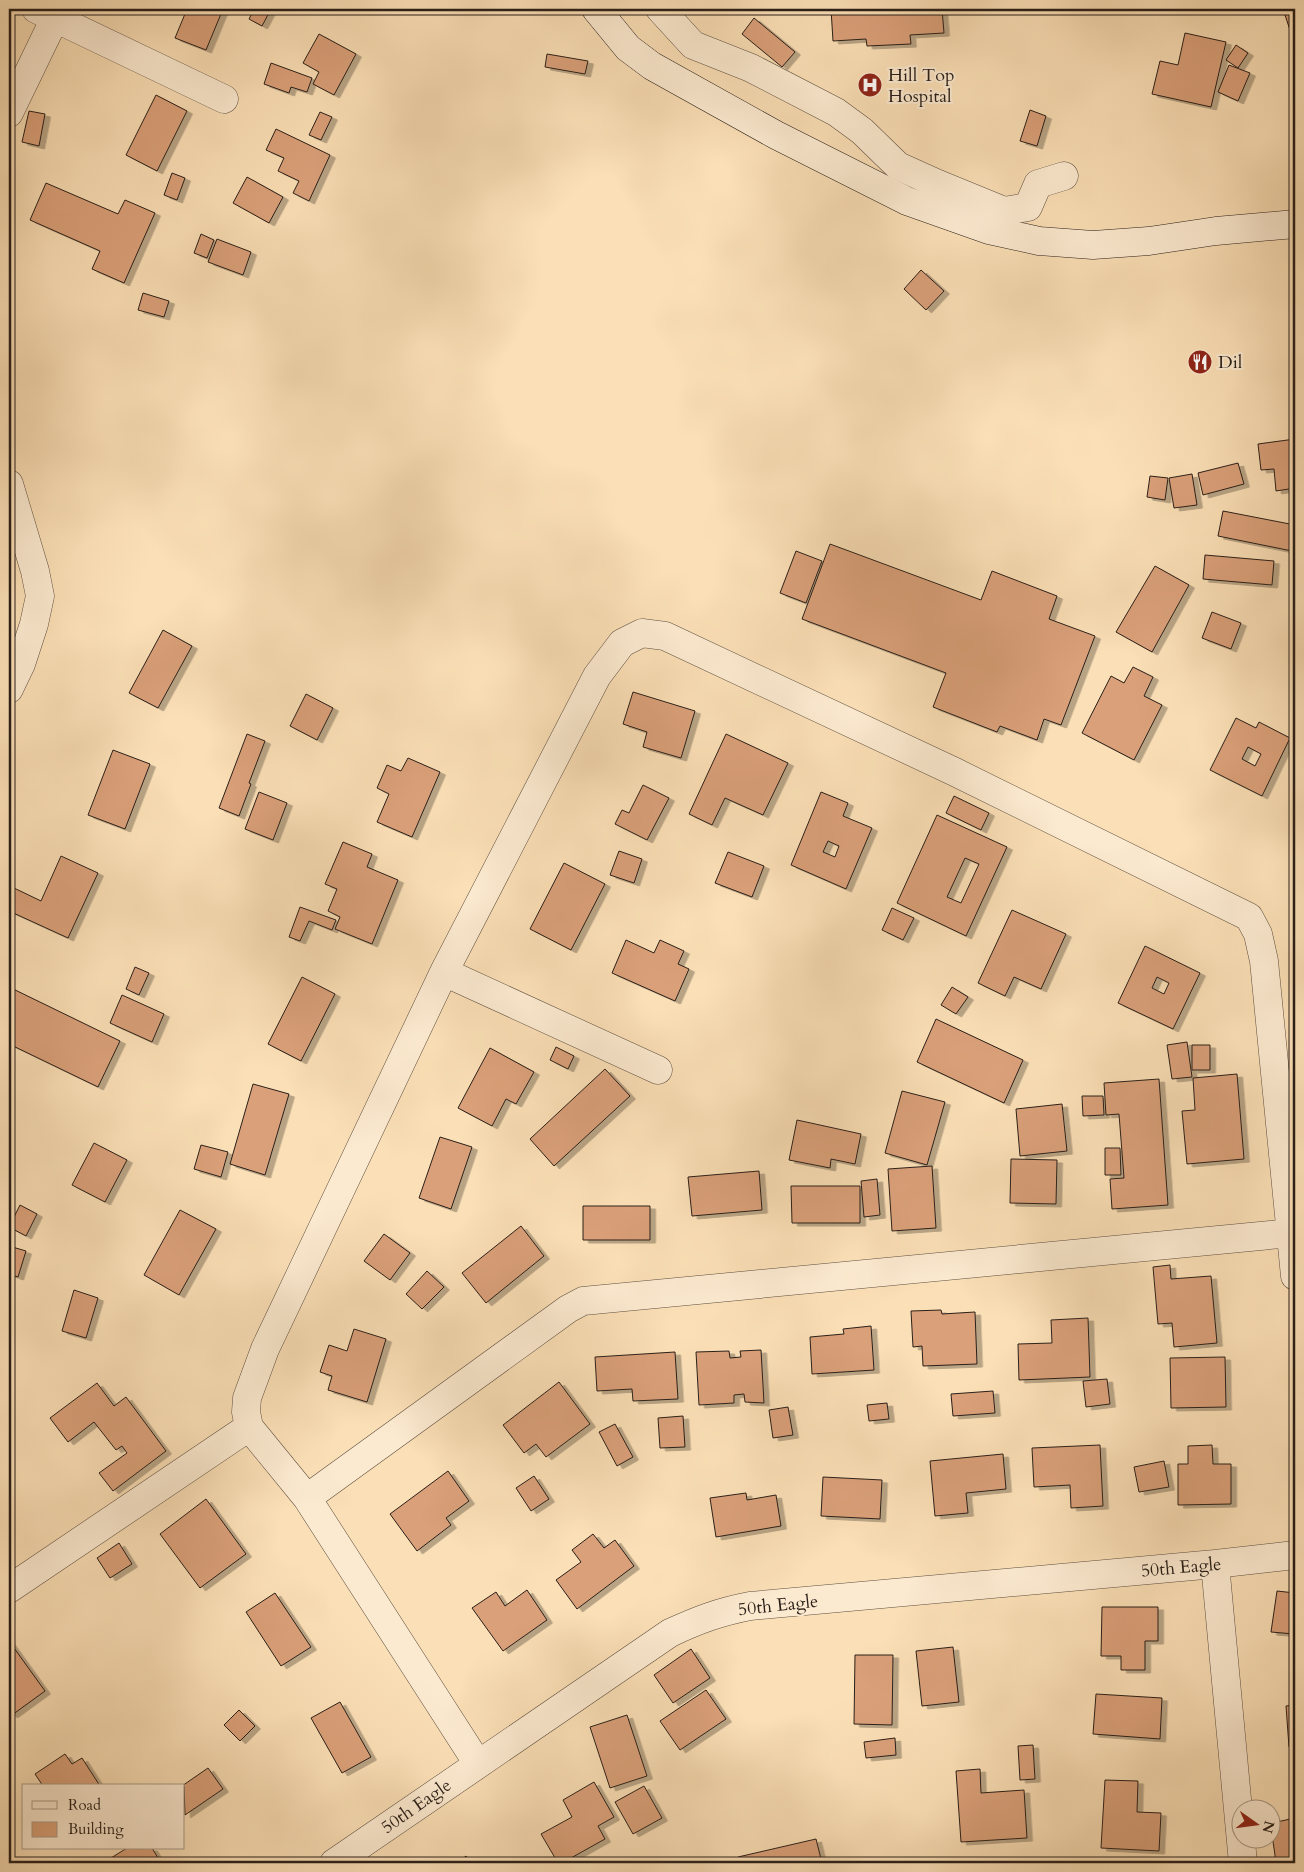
<svg xmlns="http://www.w3.org/2000/svg" width="1304" height="1872" font-family="Cardo,serif">
  <style>
    .building { fill: #daa079; stroke: #291f18; fill-rule: evenodd; filter: url(#shadow) }
    .lines { fill: none; stroke-linecap: round; stroke-linejoin: round }
    .minor-casing { stroke: #5e4f40; stroke-width: 29 }
    .secondary-casing { stroke: #291f18; stroke-width: 29 }
    .minor { stroke: #fcead0; stroke-width: 28 }
    .secondary { stroke: #fcead0; stroke-width: 28 }
    .labels { text-anchor: middle; stroke-width: 4; stroke-linejoin: round; paint-order: stroke }
    .poi-label { font-size: 18px; fill: #291f18; stroke: #fcead0; text-anchor: start }
    .street-label { font-size: 18px; fill: #291f18; stroke: #fcead0 }
  </style>
  <defs>
    <filter id="shadow"><feDropShadow dx="5.5" dy="3" stdDeviation="0" flood-color="#0004"/></filter>
  </defs>
  <rect width="100%" height="100%" fill="#fbdfb6"/>
  <filter id="stains"><feTurbulence type="fractalNoise" baseFrequency=".004" numOctaves="4"/><feColorMatrix values="0 0 0 0 .2 0 0 0 0 .09 0 0 0 0 .02 0 0 0 .5 -.17"/></filter>
  <radialGradient id="worn" r=".72"><stop offset=".6" stop-color="#630" stop-opacity="0"/><stop offset="1" stop-color="#630" stop-opacity=".3"/></radialGradient>
  <path class="building" d="M 187,9 L 223,9 L 206,50 L 175,38 Z
    M 254,9 L 271,9 L 262,26 L 249,19 Z
    M 831,9 L 942,9 L 944,33 L 910,35 L 911,44 L 867,46 L 866,39 L 833,41 Z
    M 1283,9 L 1295,9 L 1295,32 L 1291,33 Z
    M 754,18 L 795,52 L 782,67 L 742,34 Z
    M 1185,33 L 1226,42 L 1211,107 L 1152,94 L 1160,61 L 1178,65 Z
    M 319,34 L 356,54 L 334,95 L 313,84 L 319,72 L 303,63 Z
    M 1236,45 L 1248,53 L 1238,68 L 1226,60 Z
    M 547,54 L 588,61 L 585,74 L 545,67 Z
    M 271,63 L 312,78 L 307,92 L 291,87 L 289,93 L 264,84 Z
    M 1229,65 L 1250,73 L 1238,101 L 1218,92 Z
    M 156,95 L 187,111 L 157,171 L 126,155 Z
    M 1030,110 L 1046,116 L 1037,146 L 1020,141 Z
    M 29,111 L 45,114 L 39,146 L 22,142 Z
    M 320,112 L 332,117 L 321,140 L 309,135 Z
    M 276,129 L 330,155 L 309,201 L 293,193 L 299,181 L 278,171 L 284,158 L 266,150 Z
    M 172,173 L 185,178 L 177,200 L 164,195 Z
    M 247,177 L 283,197 L 269,223 L 233,203 Z
    M 46,183 L 118,214 L 125,200 L 155,213 L 124,283 L 92,269 L 100,251 L 30,220 Z
    M 201,234 L 214,240 L 207,258 L 194,253 Z
    M 217,239 L 251,252 L 243,275 L 208,262 Z
    M 921,270 L 944,291 L 926,310 L 904,289 Z
    M 143,293 L 169,301 L 164,317 L 138,310 Z
    M 1295,439 L 1295,488 L 1276,491 L 1274,469 L 1261,470 L 1258,444 Z
    M 1238,463 L 1244,484 L 1203,495 L 1198,473 Z
    M 1192,474 L 1197,505 L 1174,508 L 1169,478 Z
    M 1150,476 L 1168,478 L 1165,500 L 1147,497 Z
    M 1223,511 L 1295,525 L 1292,551 L 1218,536 Z
    M 830,544 L 981,600 L 992,571 L 1057,596 L 1049,619 L 1095,636 L 1061,725 L 1044,719 L 1037,740 L 1000,726 L 997,732 L 933,707 L 946,673 L 802,619 Z
    M 796,551 L 822,561 L 806,603 L 780,593 Z
    M 1205,555 L 1274,561 L 1272,585 L 1203,579 Z
    M 1155,566 L 1189,585 L 1152,652 L 1116,632 Z
    M 1212,612 L 1241,623 L 1231,649 L 1202,638 Z
    M 1295,618 L 1295,634 L 1292,633 Z
    M 163,630 L 192,646 L 158,708 L 129,693 Z
    M 1133,667 L 1153,677 L 1144,696 L 1162,705 L 1134,760 L 1082,733 L 1111,676 L 1124,683 Z
    M 633,692 L 695,711 L 681,758 L 643,747 L 647,732 L 623,724 Z
    M 306,694 L 333,708 L 317,740 L 290,726 Z
    M 1236,718 L 1256,728 L 1259,722 L 1290,738 L 1262,796 L 1210,770 ZM 1248,747 L 1261,754 L 1255,766 L 1242,759 Z
    M 247,734 L 265,741 L 249,783 L 251,784 L 239,816 L 219,808 Z
    M 726,734 L 788,763 L 763,815 L 725,798 L 712,825 L 689,814 Z
    M 113,750 L 150,764 L 125,829 L 88,815 Z
    M 408,758 L 440,772 L 412,837 L 377,822 L 389,794 L 377,788 L 387,765 L 401,771 Z
    M 643,785 L 669,798 L 647,840 L 615,824 L 622,810 L 629,813 Z
    M 259,792 L 287,803 L 273,840 L 245,829 Z
    M 821,792 L 848,803 L 843,816 L 872,828 L 846,889 L 791,865 ZM 828,841 L 839,846 L 835,857 L 823,852 Z
    M 954,796 L 989,813 L 981,830 L 946,813 Z
    M 937,815 L 1007,847 L 966,936 L 897,903 ZM 965,858 L 979,864 L 961,903 L 947,897 Z
    M 343,842 L 372,854 L 367,867 L 398,880 L 372,944 L 335,929 L 340,917 L 328,911 L 337,889 L 325,884 Z
    M 619,851 L 642,859 L 634,883 L 610,875 Z
    M 728,852 L 764,866 L 752,897 L 715,883 Z
    M 61,856 L 98,873 L 68,938 L 9,911 L 9,900 L 14,888 L 41,901 Z
    M 564,863 L 605,884 L 571,950 L 530,929 Z
    M 300,907 L 336,920 L 332,930 L 309,921 L 300,941 L 289,937 Z
    M 892,908 L 914,918 L 903,940 L 882,930 Z
    M 1012,910 L 1066,934 L 1041,989 L 1014,977 L 1005,996 L 978,983 Z
    M 626,940 L 654,953 L 660,940 L 684,951 L 678,964 L 689,969 L 675,1001 L 612,973 Z
    M 1145,946 L 1200,973 L 1173,1029 L 1118,1003 ZM 1157,977 L 1169,983 L 1164,994 L 1152,988 Z
    M 135,967 L 149,973 L 139,995 L 126,989 Z
    M 302,977 L 335,994 L 301,1061 L 268,1044 Z
    M 9,987 L 120,1041 L 98,1087 L 9,1044 Z
    M 952,987 L 968,997 L 956,1014 L 941,1005 Z
    M 122,995 L 164,1014 L 152,1042 L 110,1023 Z
    M 936,1019 L 1023,1060 L 1004,1103 L 917,1062 Z
    M 1187,1042 L 1192,1077 L 1172,1079 L 1167,1045 Z
    M 1192,1045 L 1210,1045 L 1210,1070 L 1192,1070 Z
    M 556,1047 L 574,1056 L 568,1069 L 550,1060 Z
    M 490,1048 L 534,1072 L 516,1104 L 506,1099 L 492,1126 L 458,1108 Z
    M 605,1069 L 630,1096 L 554,1166 L 530,1139 Z
    M 1237,1074 L 1244,1159 L 1187,1164 L 1182,1111 L 1195,1110 L 1193,1078 Z
    M 1159,1079 L 1168,1205 L 1112,1209 L 1110,1179 L 1124,1178 L 1119,1114 L 1106,1115 L 1104,1083 Z
    M 253,1084 L 289,1094 L 265,1175 L 230,1164 Z
    M 902,1091 L 945,1102 L 927,1165 L 885,1153 Z
    M 1082,1096 L 1103,1096 L 1104,1115 L 1083,1116 Z
    M 1062,1104 L 1067,1151 L 1020,1156 L 1016,1109 Z
    M 797,1120 L 861,1134 L 855,1164 L 831,1159 L 830,1168 L 789,1160 Z
    M 440,1137 L 472,1147 L 451,1209 L 419,1198 Z
    M 94,1143 L 127,1160 L 105,1202 L 72,1185 Z
    M 201,1145 L 228,1152 L 221,1177 L 194,1169 Z
    M 1105,1148 L 1120,1148 L 1121,1175 L 1105,1175 Z
    M 1011,1159 L 1057,1160 L 1056,1204 L 1010,1203 Z
    M 932,1166 L 936,1228 L 892,1231 L 888,1169 Z
    M 759,1171 L 762,1210 L 692,1216 L 688,1177 Z
    M 877,1179 L 880,1215 L 864,1217 L 861,1181 Z
    M 791,1186 L 860,1186 L 860,1223 L 792,1223 Z
    M 20,1205 L 37,1214 L 26,1236 L 9,1227 Z
    M 583,1206 L 650,1206 L 650,1240 L 583,1240 Z
    M 180,1210 L 216,1229 L 179,1295 L 144,1275 Z
    M 521,1226 L 544,1256 L 486,1303 L 462,1273 Z
    M 384,1234 L 410,1253 L 390,1280 L 364,1261 Z
    M 9,1246 L 26,1251 L 18,1277 L 9,1274 Z
    M 1170,1265 L 1171,1279 L 1211,1276 L 1217,1343 L 1174,1347 L 1172,1323 L 1158,1324 L 1153,1267 Z
    M 427,1271 L 444,1287 L 422,1309 L 406,1294 Z
    M 74,1290 L 98,1298 L 86,1338 L 62,1331 Z
    M 941,1310 L 942,1314 L 975,1312 L 977,1364 L 923,1366 L 922,1346 L 913,1347 L 911,1311 Z
    M 1088,1318 L 1090,1377 L 1019,1380 L 1018,1344 L 1052,1343 L 1051,1320 Z
    M 871,1326 L 874,1370 L 812,1374 L 810,1337 L 844,1334 L 843,1329 Z
    M 354,1329 L 386,1339 L 367,1402 L 328,1390 L 332,1376 L 320,1372 L 329,1345 L 347,1351 Z
    M 761,1350 L 764,1403 L 745,1402 L 744,1394 L 734,1395 L 734,1403 L 699,1405 L 696,1352 L 729,1351 L 730,1358 L 741,1357 L 740,1351 Z
    M 675,1352 L 678,1399 L 633,1401 L 632,1389 L 597,1391 L 595,1357 Z
    M 1225,1357 L 1226,1407 L 1171,1408 L 1170,1358 Z
    M 1107,1379 L 1110,1404 L 1086,1407 L 1083,1381 Z
    M 559,1382 L 590,1424 L 546,1457 L 536,1444 L 524,1453 L 503,1425 Z
    M 97,1383 L 114,1406 L 126,1397 L 166,1451 L 113,1491 L 99,1473 L 127,1453 L 122,1446 L 116,1450 L 94,1422 L 68,1442 L 50,1418 Z
    M 993,1391 L 995,1413 L 953,1416 L 951,1394 Z
    M 887,1403 L 889,1419 L 869,1421 L 867,1405 Z
    M 788,1407 L 793,1435 L 773,1438 L 769,1410 Z
    M 683,1416 L 685,1447 L 660,1448 L 658,1418 Z
    M 615,1424 L 633,1457 L 617,1466 L 599,1432 Z
    M 1100,1445 L 1103,1506 L 1071,1508 L 1070,1485 L 1034,1487 L 1032,1448 Z
    M 1212,1445 L 1213,1464 L 1231,1464 L 1231,1504 L 1178,1505 L 1178,1464 L 1188,1464 L 1188,1446 Z
    M 1003,1454 L 1006,1489 L 966,1493 L 968,1513 L 935,1516 L 930,1461 Z
    M 1164,1461 L 1169,1487 L 1139,1492 L 1134,1467 Z
    M 448,1471 L 469,1501 L 446,1518 L 451,1525 L 417,1551 L 390,1514 Z
    M 534,1476 L 549,1499 L 531,1511 L 516,1488 Z
    M 823,1477 L 882,1480 L 880,1519 L 821,1516 Z
    M 746,1493 L 747,1500 L 776,1495 L 781,1526 L 716,1537 L 710,1498 Z
    M 206,1499 L 246,1554 L 200,1588 L 160,1534 Z
    M 593,1534 L 604,1548 L 615,1540 L 634,1566 L 577,1609 L 556,1580 L 581,1562 L 572,1550 Z
    M 119,1543 L 132,1564 L 110,1578 L 97,1558 Z
    M 527,1590 L 547,1620 L 503,1651 L 472,1608 L 496,1592 L 505,1606 Z
    M 1277,1591 L 1295,1593 L 1295,1654 L 1291,1654 L 1294,1634 L 1271,1632 Z
    M 275,1593 L 311,1647 L 281,1666 L 246,1612 Z
    M 1102,1607 L 1158,1607 L 1158,1641 L 1145,1641 L 1145,1670 L 1121,1670 L 1121,1656 L 1101,1656 Z
    M 9,1641 L 45,1691 L 12,1715 L 9,1712 Z
    M 953,1647 L 959,1702 L 922,1706 L 916,1651 Z
    M 691,1649 L 710,1678 L 673,1703 L 654,1675 Z
    M 855,1655 L 893,1655 L 892,1725 L 854,1724 Z
    M 706,1690 L 726,1719 L 680,1750 L 660,1721 Z
    M 1096,1694 L 1162,1698 L 1160,1739 L 1093,1734 Z
    M 340,1702 L 371,1757 L 342,1773 L 311,1718 Z
    M 1295,1705 L 1295,1746 L 1289,1747 L 1286,1706 Z
    M 239,1710 L 255,1726 L 240,1741 L 224,1725 Z
    M 627,1715 L 647,1776 L 610,1788 L 590,1727 Z
    M 895,1738 L 896,1755 L 866,1758 L 864,1742 Z
    M 1033,1745 L 1035,1779 L 1020,1780 L 1018,1746 Z
    M 65,1754 L 72,1764 L 82,1758 L 100,1786 L 43,1786 L 35,1774 Z
    M 208,1768 L 223,1789 L 185,1815 L 184,1786 L 182,1786 Z
    M 980,1769 L 981,1793 L 1024,1790 L 1027,1838 L 961,1842 L 956,1771 Z
    M 1105,1780 L 1138,1781 L 1137,1812 L 1161,1813 L 1159,1851 L 1101,1848 Z
    M 594,1782 L 614,1817 L 598,1826 L 605,1839 L 562,1863 L 558,1863 L 541,1834 L 572,1817 L 563,1800 Z
    M 644,1786 L 662,1818 L 633,1834 L 615,1802 Z
    M 1295,1818 L 1295,1863 L 1275,1863 L 1275,1855 L 1272,1835 L 1272,1823 Z
    M 816,1839 L 822,1863 L 740,1863 L 738,1857 Z
    M 127,1848 L 152,1848 L 161,1863 L 114,1863 L 111,1858 Z
    M 466,1856 L 472,1863 L 457,1863 Z"/>
  <g class="lines">
    <defs>
      <path id="minor" d="M 36,9 L 224,99
        M 660,9 L 693,45 L 751,68 L 836,112 L 862,131 L 898,166 L 938,184 L 1004,211 L 1028,207 L 1038,184 L 1064,176
        M 9,113 L 55,18
        M 9,484 L 35,571 L 40,596 L 34,624 L 21,664 L 9,689
        M 444,972 L 658,1070
        M 307,1498 L 568,1309 L 583,1301 L 1291,1233
        M 1215,1564 L 1243,1863
        M 9,1589 L 249,1427
        M 478,1764 L 307,1498 L 249,1427 L 246,1412 L 247,1398 L 265,1349 L 444,972 L 597,676 L 622,643 L 642,633 L 665,636 L 955,772 L 1249,917 L 1258,934 L 1264,961 L 1295,1276
        M 334,1863 L 670,1633 C 698,1620 719,1612 750,1606 L 1215,1564 L 1295,1555"/>
      <path id="secondary" d="M 596,9 L 628,48 L 652,66 L 776,135 L 907,201 L 989,230 L 1039,241 L 1093,245 L 1149,241 L 1216,231 L 1295,224"/>
    </defs>
    <use href="#minor" class="minor-casing"/>
    <use href="#secondary" class="secondary-casing"/>
    <use href="#minor" class="minor"/>
    <use href="#secondary" class="secondary"/>
  </g>
  <defs>
    <symbol id="hospital-disc" viewBox="-11 -11 22 22"><circle r="9.5" fill="#8f2418" stroke="#fcead0"/><path d="M-5-5h3v3.5h4V-5h3V5h-3V1.5h-4V5h-3Z" fill="#fff"/></symbol>
    <symbol id="restaurant-disc" viewBox="-11 -11 22 22"><circle r="9.5" fill="#8f2418" stroke="#fcead0"/><path d="M-5-6h1v4h1v-4h1v4h1v-4h1v5L-1.5 .5V6h-2V.5L-5-1ZM5-6V6H3V1.5H1.5Q1.5-4 5-6Z" fill="#fff"/></symbol>
  </defs>
  <g fill-rule="evenodd">
    <use href="#hospital-disc" x="856" y="71" width="28" height="28"/>
    <use href="#restaurant-disc" x="1186" y="348" width="28" height="28"/>
  </g>
  <g class="labels">
    <g class="poi-label">
      <text x="888" y="81">Hill Top<tspan x="888" dy="21">Hospital</tspan></text>
      <text x="1218" y="368">Dil</text>
    </g>
    <g class="street-label">
      <text transform="translate(1181 1567) rotate(-5)" y="6">50th Eagle</text>
      <text transform="translate(778 1605) rotate(-6)" y="6">50th Eagle</text>
      <text transform="translate(416 1806) rotate(-35)" y="6">50th Eagle</text>
    </g>
  </g>
  <rect width="1304" height="1872" fill="none" stroke="#fbdfb6" stroke-width="30"/>
  <rect x="10" y="10" width="1284" height="1852" fill="none" stroke="#291f18" stroke-width="2.5"/>
  <rect x="15" y="15" width="1274" height="1842" fill="none" stroke="#291f18"/>
  <rect x="22" y="1784" width="162" height="65" fill="#fcead0" stroke="#a89986"/>
  <rect x="32" y="1801" width="25" height="8" fill="#fcead0" stroke="#a89986"/>
  <text x="68" y="1810" font-size="15" fill="#291f18">Road</text>
  <rect x="32" y="1822" width="25" height="15" fill="#daa079" stroke="#a89986"/>
  <text x="68" y="1834" font-size="15" fill="#291f18">Building</text>
  <g transform="translate(1256 1824) rotate(104)"><circle r="24" fill="#fcead0" stroke="#a89986"/>
  <path d="M0-4L9 19L0 12L-9 19Z" fill="#8f2418"/>
  <text y="-8" font-size="14" font-weight="bold" text-anchor="middle" fill="#291f18">N</text>
  </g>
  <rect width="100%" height="100%" filter="url(#stains)"/>
  <rect width="100%" height="100%" fill="url(#worn)"/>
</svg>
